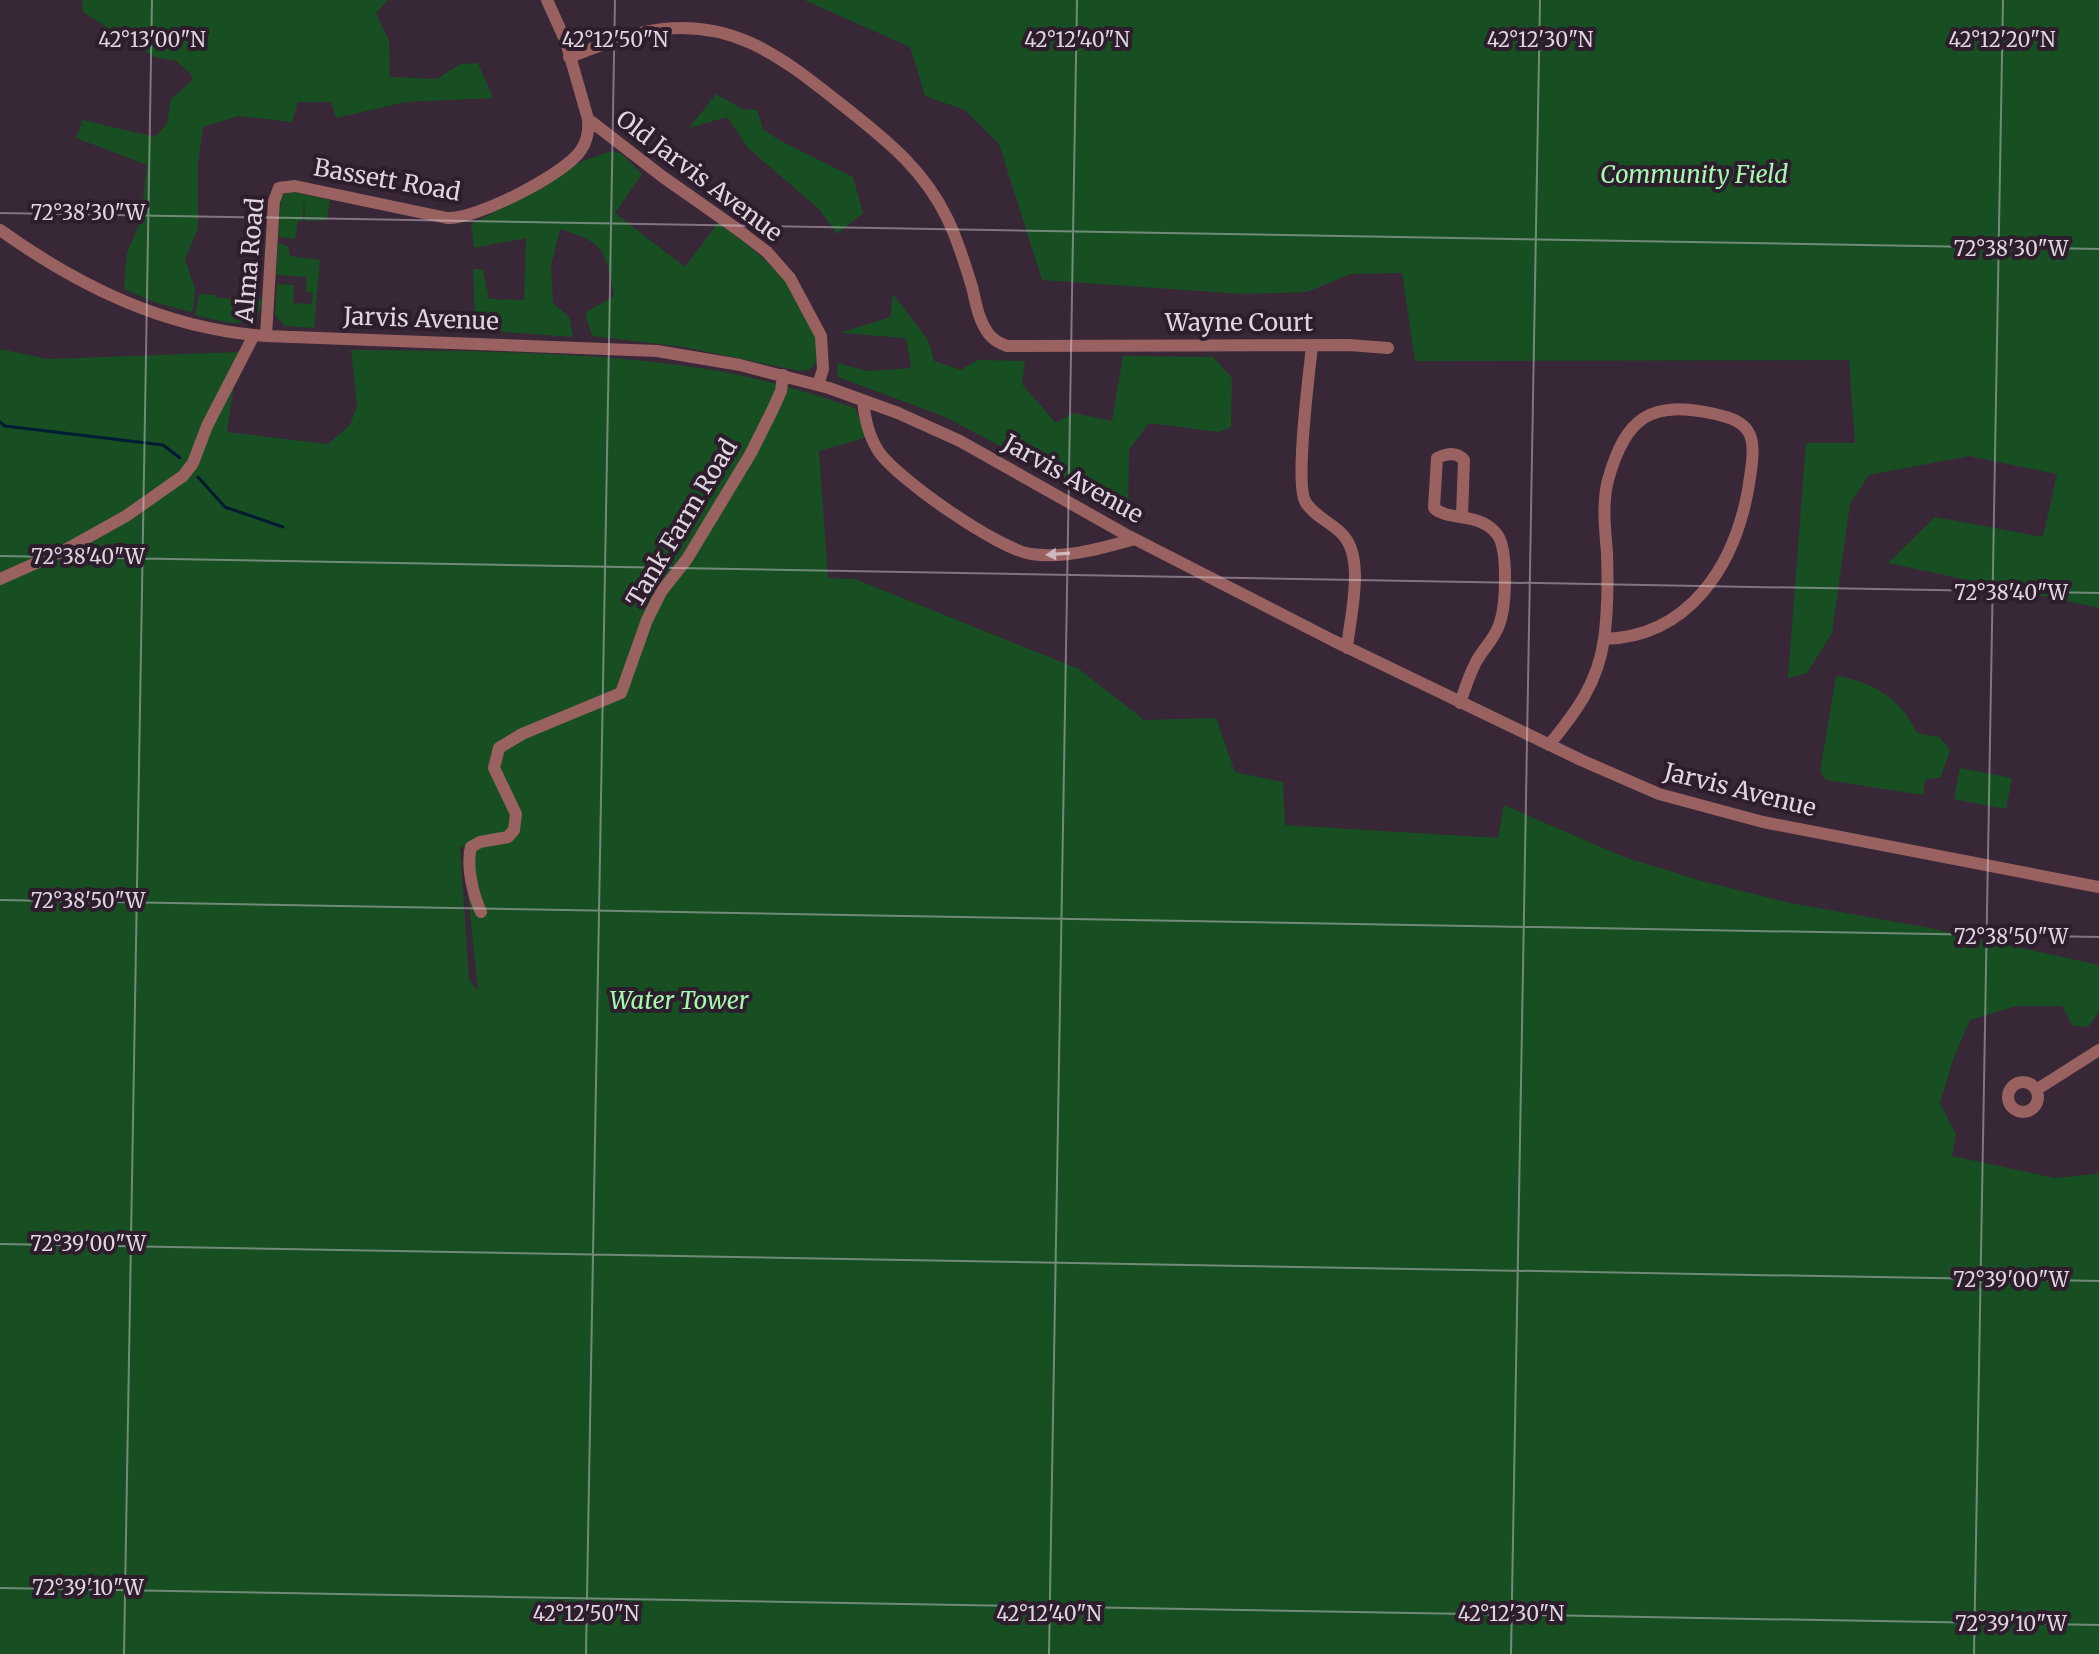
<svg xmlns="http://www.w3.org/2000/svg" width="2099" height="1654" font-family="Merriweather,serif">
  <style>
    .green { fill: #174f23; fill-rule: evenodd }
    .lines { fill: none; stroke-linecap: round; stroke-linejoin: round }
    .stream { stroke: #001b34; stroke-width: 3 }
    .minor { stroke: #996160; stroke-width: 12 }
    .oneway { fill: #ceb8bf }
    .ticks { fill: none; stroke: #dfd5df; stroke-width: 2; stroke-opacity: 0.45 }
    .labels { text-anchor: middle; stroke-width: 8; stroke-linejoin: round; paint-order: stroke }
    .park-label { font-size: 24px; font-style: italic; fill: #a3faad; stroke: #2d1d2d }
    .street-label { font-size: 24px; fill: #dfd5df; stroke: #2d1d2d }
    .ticks-label { font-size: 20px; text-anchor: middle; fill: #dfd5df; stroke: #2d1d2d; stroke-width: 8; stroke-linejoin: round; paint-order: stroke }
  </style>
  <rect width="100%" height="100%" fill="#372737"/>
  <path class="green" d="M 82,0 L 388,0 L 376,13 L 389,41 L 390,77 L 437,79 L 460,64 L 478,63 L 493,98 L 406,102 L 336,118 L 331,102 L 298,102 L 292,122 L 238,116 L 203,127 L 198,164 L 198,228 L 185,259 L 195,289 L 193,311 L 190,312 L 154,302 L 124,289 L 127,253 L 141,220 L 147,165 L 76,138 L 83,120 L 155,137 L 167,124 L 171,99 L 193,80 L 190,73 L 176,61 L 154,57 L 83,12 Z
    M 804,0 L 2099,0 L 2099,608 L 1888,563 L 1935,517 L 2043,537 L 2057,474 L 1969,456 L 1869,475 L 1850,504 L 1832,633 L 1807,673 L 1788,678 L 1806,443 L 1855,443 L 1849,360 L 1415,361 L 1402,273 L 1351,274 L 1307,292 L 1242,294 L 1042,280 L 999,144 L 965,110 L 925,96 L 910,47 Z
    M 716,94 L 742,109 L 757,110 L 763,129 L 779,140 L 853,177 L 863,213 L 837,234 L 819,209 L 748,148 L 727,117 L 689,128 Z
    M 609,152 L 621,153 L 642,174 L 615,213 L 685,267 L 718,223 C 765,256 813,297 820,358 L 811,369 L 800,371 L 684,347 L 592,336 L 585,313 L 614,296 C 605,251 606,243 560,229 L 551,266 L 553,303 L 569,317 L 573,337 L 475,330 L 473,269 L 483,269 L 489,299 L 524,300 L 526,238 L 474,248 L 471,224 L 526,196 L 580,162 Z
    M 293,192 L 330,200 L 327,220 L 305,221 L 304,198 L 303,221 L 298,221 L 295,239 L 278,237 L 281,198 L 285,194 Z
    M 278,243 L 288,246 L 290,256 L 320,260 L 314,328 L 285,326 L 275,315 L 277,284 L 294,285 L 293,303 L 312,304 L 313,293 L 306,292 L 307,277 L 276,275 Z
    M 199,294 L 214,295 L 219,298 L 262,299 C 260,337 220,320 195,315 Z
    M 893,294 L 928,340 L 934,361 L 961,370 L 977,360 L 1025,361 L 1022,384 L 1056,423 L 1073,413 L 1112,421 L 1123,356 L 1213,357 L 1232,378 L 1231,427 L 1219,432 L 1149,423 L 1129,450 L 1128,522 L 1056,475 L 943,416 L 838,377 L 837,363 L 867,371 L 911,368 L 906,338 L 840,333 L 890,317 Z
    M 0,349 L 48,359 L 239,352 L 227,432 L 328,444 L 350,425 L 357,406 L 351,350 C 471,351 594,351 712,370 C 761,378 808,392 855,408 L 867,437 L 819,451 L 828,578 L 855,579 L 1079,669 L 1144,720 L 1216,718 L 1235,772 L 1283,782 L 1285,825 L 1498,838 L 1504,805 L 1624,857 L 1702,881 L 1790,903 L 1930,928 L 2099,965 L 2099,1012 L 2088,1027 L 2073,1026 L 2062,1006 L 2016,1006 L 1970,1020 L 1954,1057 L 1940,1103 L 1956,1135 L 1952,1156 L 2055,1178 L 2097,1174 L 2099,1170 L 2099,1654 L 0,1654 ZM 463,846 L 478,990 L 477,990 L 469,980 L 460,847 Z
    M 1836,676 C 1872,681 1902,699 1917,733 L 1939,737 L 1950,750 L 1941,777 L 1925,780 L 1923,795 L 1826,780 L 1820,772 Z
    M 1960,768 L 2012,778 L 2006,809 L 1954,799 Z"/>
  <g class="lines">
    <path class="stream" d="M 0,422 L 5,426 L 163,445 L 180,458
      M 198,477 L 225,507 L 283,527"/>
    <path class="minor" d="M 547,0 L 566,42 L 588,119 L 663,177 L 737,229 L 767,252 L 790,278 L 821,336 L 823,369 L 818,385
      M 569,57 C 594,48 619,38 644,32 C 733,13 786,61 851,112 C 890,143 925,172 947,218 C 958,240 965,264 972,287 C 976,303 978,319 988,333 C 993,340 998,343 1007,346 L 1349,345 L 1388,348
      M 0,230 C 80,287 166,329 266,336 L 657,351 L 740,365 L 829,388 L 898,413 L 960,441 L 1125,534 L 1332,640 L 1581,760 L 1659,794 L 1763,822 L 2099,887
      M 266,336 L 274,201 L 279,188 L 295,186 L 447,218 C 475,220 566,174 581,150 C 588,140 589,130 588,119
      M 1312,346 C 1309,375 1295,481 1305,501 C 1312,515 1332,523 1342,534 C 1366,558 1350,616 1347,648
      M 863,400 C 865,419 868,435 879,452 C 899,480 998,549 1031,554 C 1066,559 1102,548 1135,539
      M 0,579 L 65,550 L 126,516 L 183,476 L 193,463 L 207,426 L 254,335
      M 1460,703 C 1465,689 1469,675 1476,662 C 1483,649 1495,638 1499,625 C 1506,607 1509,547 1496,533 C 1478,512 1448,521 1434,508 L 1437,458 C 1447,453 1457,452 1464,460 L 1462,516
      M 1549,745 C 1576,712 1598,683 1604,639 C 1689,637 1734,566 1748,490 C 1750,475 1756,450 1750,435 C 1744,421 1728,417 1715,414 C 1651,400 1626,416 1608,480 C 1602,504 1605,529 1607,553 C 1608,582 1608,611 1604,639
      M 481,912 C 473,895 466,866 471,847 L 480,842 L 508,837 L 514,830 L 516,814 L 494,768 L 499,748 L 522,734 L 621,693 L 647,620 L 661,592 L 687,559 L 751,453 L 772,411 L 781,391 L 783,375
      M2008 1097a15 15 0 1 1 30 0a15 15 0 1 1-30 0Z
      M 2036,1090 L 2099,1050"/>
  </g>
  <defs><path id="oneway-solid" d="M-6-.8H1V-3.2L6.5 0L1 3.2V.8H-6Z" transform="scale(2)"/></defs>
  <use class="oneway" href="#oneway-solid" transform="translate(1058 554) rotate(176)"/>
  <path class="ticks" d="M 0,213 L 2099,249M 0,556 L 2099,593M 0,900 L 2099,937M 0,1244 L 2099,1281M 0,1588 L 2099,1625M 124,1654 L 152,0M 586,1654 L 615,0M 1049,1654 L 1077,0M 1511,1654 L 1540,0M 1974,1654 L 2003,0"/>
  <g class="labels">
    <g class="park-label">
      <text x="1694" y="183">Community Field</text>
      <text x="679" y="1009">Water Tower</text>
    </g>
    <g class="street-label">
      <text transform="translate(699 176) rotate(37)" y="8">Old Jarvis Avenue</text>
      <text transform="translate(387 180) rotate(10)" y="8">Bassett Road</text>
      <text transform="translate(250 260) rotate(-85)" y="8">Alma Road</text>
      <text transform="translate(421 319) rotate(2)" y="8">Jarvis Avenue</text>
      <text x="1239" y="331">Wayne Court</text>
      <text transform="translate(1073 479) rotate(29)" y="8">Jarvis Avenue</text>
      <text transform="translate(682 523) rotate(-59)" y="8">Tank Farm Road</text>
      <text transform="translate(1740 790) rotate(14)" y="8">Jarvis Avenue</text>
    </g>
  </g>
  <g class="ticks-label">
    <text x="152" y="47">42°13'00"N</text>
    <text x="615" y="47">42°12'50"N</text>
    <text x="1077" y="47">42°12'40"N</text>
    <text x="1540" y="47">42°12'30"N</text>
    <text x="2002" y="47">42°12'20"N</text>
    <text x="88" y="220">72°38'30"W</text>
    <text x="2011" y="256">72°38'30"W</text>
    <text x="88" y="564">72°38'40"W</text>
    <text x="2011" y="600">72°38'40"W</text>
    <text x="88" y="908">72°38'50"W</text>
    <text x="2011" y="944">72°38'50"W</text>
    <text x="88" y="1251">72°39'00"W</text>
    <text x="2011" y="1287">72°39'00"W</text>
    <text x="88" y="1595">72°39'10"W</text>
    <text x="586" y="1621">42°12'50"N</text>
    <text x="1049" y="1621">42°12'40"N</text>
    <text x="1511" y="1621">42°12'30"N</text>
    <text x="2011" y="1631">72°39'10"W</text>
  </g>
</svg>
